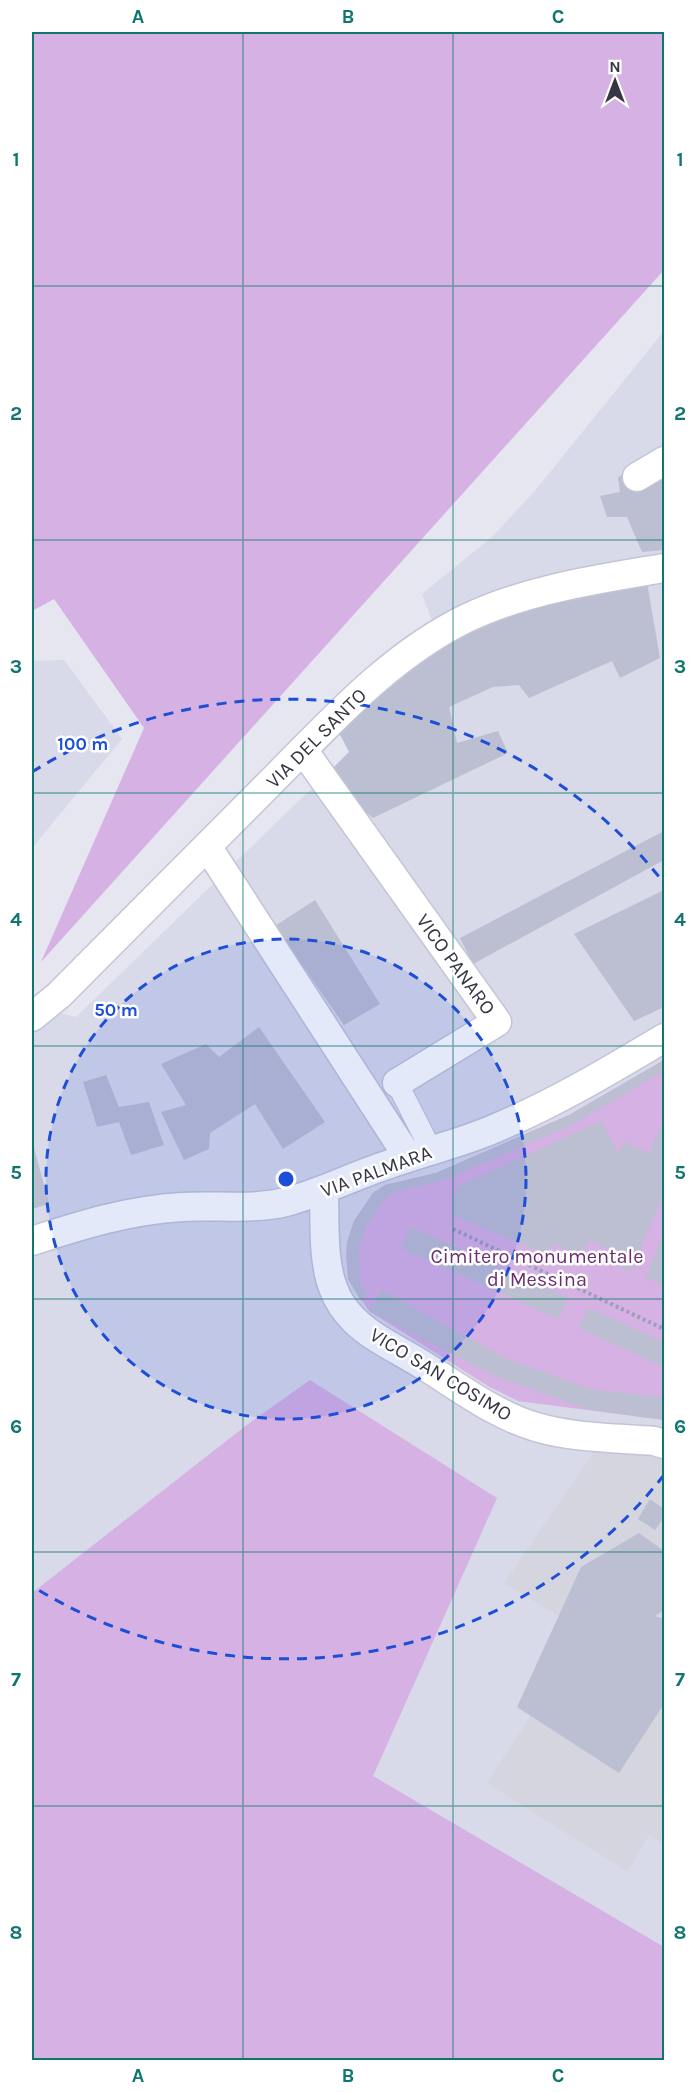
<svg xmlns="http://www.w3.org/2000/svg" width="696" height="2092" font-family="Karla,sans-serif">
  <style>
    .residential { fill: #d8d9e9 }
    .industrial { fill: #d4d5de }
    .green { fill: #d6b1e3 }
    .building { fill: #bcbed2 }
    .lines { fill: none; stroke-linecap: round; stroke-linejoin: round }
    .pedestrian-casing { stroke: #c3c4d7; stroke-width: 23 }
    .minor-casing { stroke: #c3c4d7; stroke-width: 31 }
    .path { stroke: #9c9ebd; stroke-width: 4; stroke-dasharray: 3 3; stroke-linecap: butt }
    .pedestrian { stroke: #fff; stroke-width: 21 }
    .minor { stroke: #fff; stroke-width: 28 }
    .grid { fill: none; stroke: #0f766e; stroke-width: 1.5; stroke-opacity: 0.55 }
    .ring { fill: none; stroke: #1d4ed8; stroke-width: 3; stroke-dasharray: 10 8 }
    .labels { text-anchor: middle; stroke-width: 5; stroke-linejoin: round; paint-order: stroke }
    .street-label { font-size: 20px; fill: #363744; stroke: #fff }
    .park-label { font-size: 20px; fill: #6b2e70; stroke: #fff }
    .centre { fill: #1d4ed8; stroke: #fff; stroke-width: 3 }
    .ring-label { font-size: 18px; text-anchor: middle; font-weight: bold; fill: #1d4ed8; stroke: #fff; stroke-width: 5; stroke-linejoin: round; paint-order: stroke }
    .neatline { fill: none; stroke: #0f766e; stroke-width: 2 }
    .grid-label { font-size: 20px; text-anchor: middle; font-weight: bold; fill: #0f766e }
  </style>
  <rect width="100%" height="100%" fill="#e6e6f1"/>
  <path class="residential" d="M 664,331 L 664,2060 L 32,2060 L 32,1006 L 76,1017 L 446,658 L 422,594 L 492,537 L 534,492 Z
    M 64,660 L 122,739 L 32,848 L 32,661 Z"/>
  <path class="industrial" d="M 594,1452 L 645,1454 L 664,1457 L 664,1844 L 649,1835 L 628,1872 L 487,1783 L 585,1632 L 504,1583 Z"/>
  <path class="green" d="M 32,32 L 664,32 L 664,270 L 41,962 L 144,728 L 54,599 L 32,611 Z
    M 664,1060 L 664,1420 L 518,1401 L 488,1386 L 369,1311 L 348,1279 L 346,1255 L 347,1243 L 354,1221 L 373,1193 L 385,1185 L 436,1173 L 569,1115 Z
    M 310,1380 L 497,1498 L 373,1776 L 664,1947 L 664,2060 L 32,2060 L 32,1593 L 248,1424 Z"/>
  <path class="building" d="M 664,458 L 664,550 L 642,552 L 627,517 L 607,517 L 600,496 L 620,492 L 618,477 Z
    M 647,583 L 660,658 L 620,678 L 612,661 L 529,698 L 519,685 L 493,687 L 449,707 L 457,743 L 498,731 L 508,753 L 373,818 L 324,777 L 349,752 L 333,721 L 487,610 Z
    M 664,831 L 664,860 L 473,964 L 460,938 Z
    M 664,890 L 664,1007 L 634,1021 L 574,934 Z
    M 315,900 L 380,1004 L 344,1025 L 275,926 Z
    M 259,1027 L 325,1122 L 283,1149 L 255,1104 L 210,1133 L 209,1149 L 184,1160 L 161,1112 L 186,1105 L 161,1064 L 206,1044 L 219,1057 Z
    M 664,1060 L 664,1071 L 572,1125 L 444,1180 L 395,1192 L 384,1200 L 366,1227 L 359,1247 L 360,1282 L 367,1294 L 361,1301 L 348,1279 L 347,1243 L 354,1221 L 373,1193 L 385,1185 L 436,1173 L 569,1115 Z
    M 106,1075 L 119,1107 L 149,1102 L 164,1145 L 131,1155 L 119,1122 L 97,1127 L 83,1082 Z
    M 664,1119 L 664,1192 L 631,1271 L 608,1261 L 612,1251 L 589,1240 L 581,1255 L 553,1244 L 546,1254 L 455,1216 L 451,1206 L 457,1187 L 601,1121 L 618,1153 L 624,1142 L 649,1153 Z
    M 32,1140 L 49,1204 L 32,1209 Z
    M 411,1227 L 568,1298 L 558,1319 L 401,1248 Z
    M 664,1232 L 664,1285 L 646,1278 Z
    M 381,1290 L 507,1359 L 590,1389 L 664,1398 L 664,1420 L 587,1409 L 497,1377 L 369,1311 Z
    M 588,1308 L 664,1342 L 664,1367 L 579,1328 Z
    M 650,1499 L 664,1509 L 664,1517 L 655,1530 L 638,1519 Z
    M 639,1533 L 664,1551 L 664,1610 L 655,1616 L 664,1619 L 664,1704 L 619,1773 L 517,1707 L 581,1567 Z"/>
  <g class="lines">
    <defs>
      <path id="pedestrian" d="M 397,1083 L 431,1150"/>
      <path id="minor" d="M 637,477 L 664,461
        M 303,750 L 497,1022 L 397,1083
        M 207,846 L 408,1157
        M 32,1017 L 59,995 C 130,924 200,853 270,783 C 331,722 389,656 467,618 C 528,589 599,579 664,568
        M 324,1190 C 325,1220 322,1262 334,1290 C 338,1301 346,1312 354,1320 C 373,1339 401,1351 423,1365 C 459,1387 495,1415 536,1427 C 573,1438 615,1438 654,1441 L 664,1444
        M 32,1241 C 81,1225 129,1210 182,1207 C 216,1205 252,1210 286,1202 C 320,1193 351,1177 384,1166 C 421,1152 460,1144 496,1128 C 555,1103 609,1071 664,1038"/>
    </defs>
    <use href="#pedestrian" class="pedestrian-casing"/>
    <use href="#minor" class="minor-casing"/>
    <path class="path" d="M 453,1229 L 664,1329"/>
    <use href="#pedestrian" class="pedestrian"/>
    <use href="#minor" class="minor"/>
  </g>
  <path class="grid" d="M 243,32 L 243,2060M 453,32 L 453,2060M 32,286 L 664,286M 32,540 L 664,540M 32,793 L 664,793M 32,1046 L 664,1046M 32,1299 L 664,1299M 32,1552 L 664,1552M 32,1806 L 664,1806"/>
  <circle cx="286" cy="1179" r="240" fill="#1d4ed8" fill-opacity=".12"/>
  <g class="ring">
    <circle cx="286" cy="1179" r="240"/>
    <path d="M664 1475A480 480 0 0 1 32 1586M32 772A480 480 0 0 1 664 883"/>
  </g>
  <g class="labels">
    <g class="street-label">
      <text transform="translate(316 738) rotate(-45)" y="7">VIA DEL SANTO</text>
      <text transform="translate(456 964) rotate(54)" y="7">VICO PANARO</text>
      <text transform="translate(376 1171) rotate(-20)" y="7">VIA PALMARA</text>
      <text transform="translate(441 1374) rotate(31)" y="7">VICO SAN COSIMO</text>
    </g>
    <g class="park-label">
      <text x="537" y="1263">Cimitero monumentale<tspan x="537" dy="23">di Messina</tspan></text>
    </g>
  </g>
  <circle cx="286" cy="1179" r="9" class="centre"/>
  <g class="ring-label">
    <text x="83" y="750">100 m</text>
    <text x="116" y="1016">50 m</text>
  </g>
  <rect width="696" height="2092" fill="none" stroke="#ffffff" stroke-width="66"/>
  <g transform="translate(615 81)" stroke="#ffffff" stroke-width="4.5" paint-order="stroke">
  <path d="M0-4.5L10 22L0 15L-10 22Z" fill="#363744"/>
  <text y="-9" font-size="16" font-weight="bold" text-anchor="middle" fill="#363744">N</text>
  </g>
  <rect x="33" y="33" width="630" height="2026" class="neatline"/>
  <g class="grid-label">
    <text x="138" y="23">A</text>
    <text x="348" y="23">B</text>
    <text x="558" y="23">C</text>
    <text x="16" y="166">1</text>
    <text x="680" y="166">1</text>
    <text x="16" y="420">2</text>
    <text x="680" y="420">2</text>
    <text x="16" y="673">3</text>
    <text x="680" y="673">3</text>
    <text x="16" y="926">4</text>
    <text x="680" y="926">4</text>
    <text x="16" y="1179">5</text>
    <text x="680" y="1179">5</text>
    <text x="16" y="1433">6</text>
    <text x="680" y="1433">6</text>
    <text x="16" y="1686">7</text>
    <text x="680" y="1686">7</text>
    <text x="16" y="1939">8</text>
    <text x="680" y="1939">8</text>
    <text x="138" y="2082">A</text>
    <text x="348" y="2082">B</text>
    <text x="558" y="2082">C</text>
  </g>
</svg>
